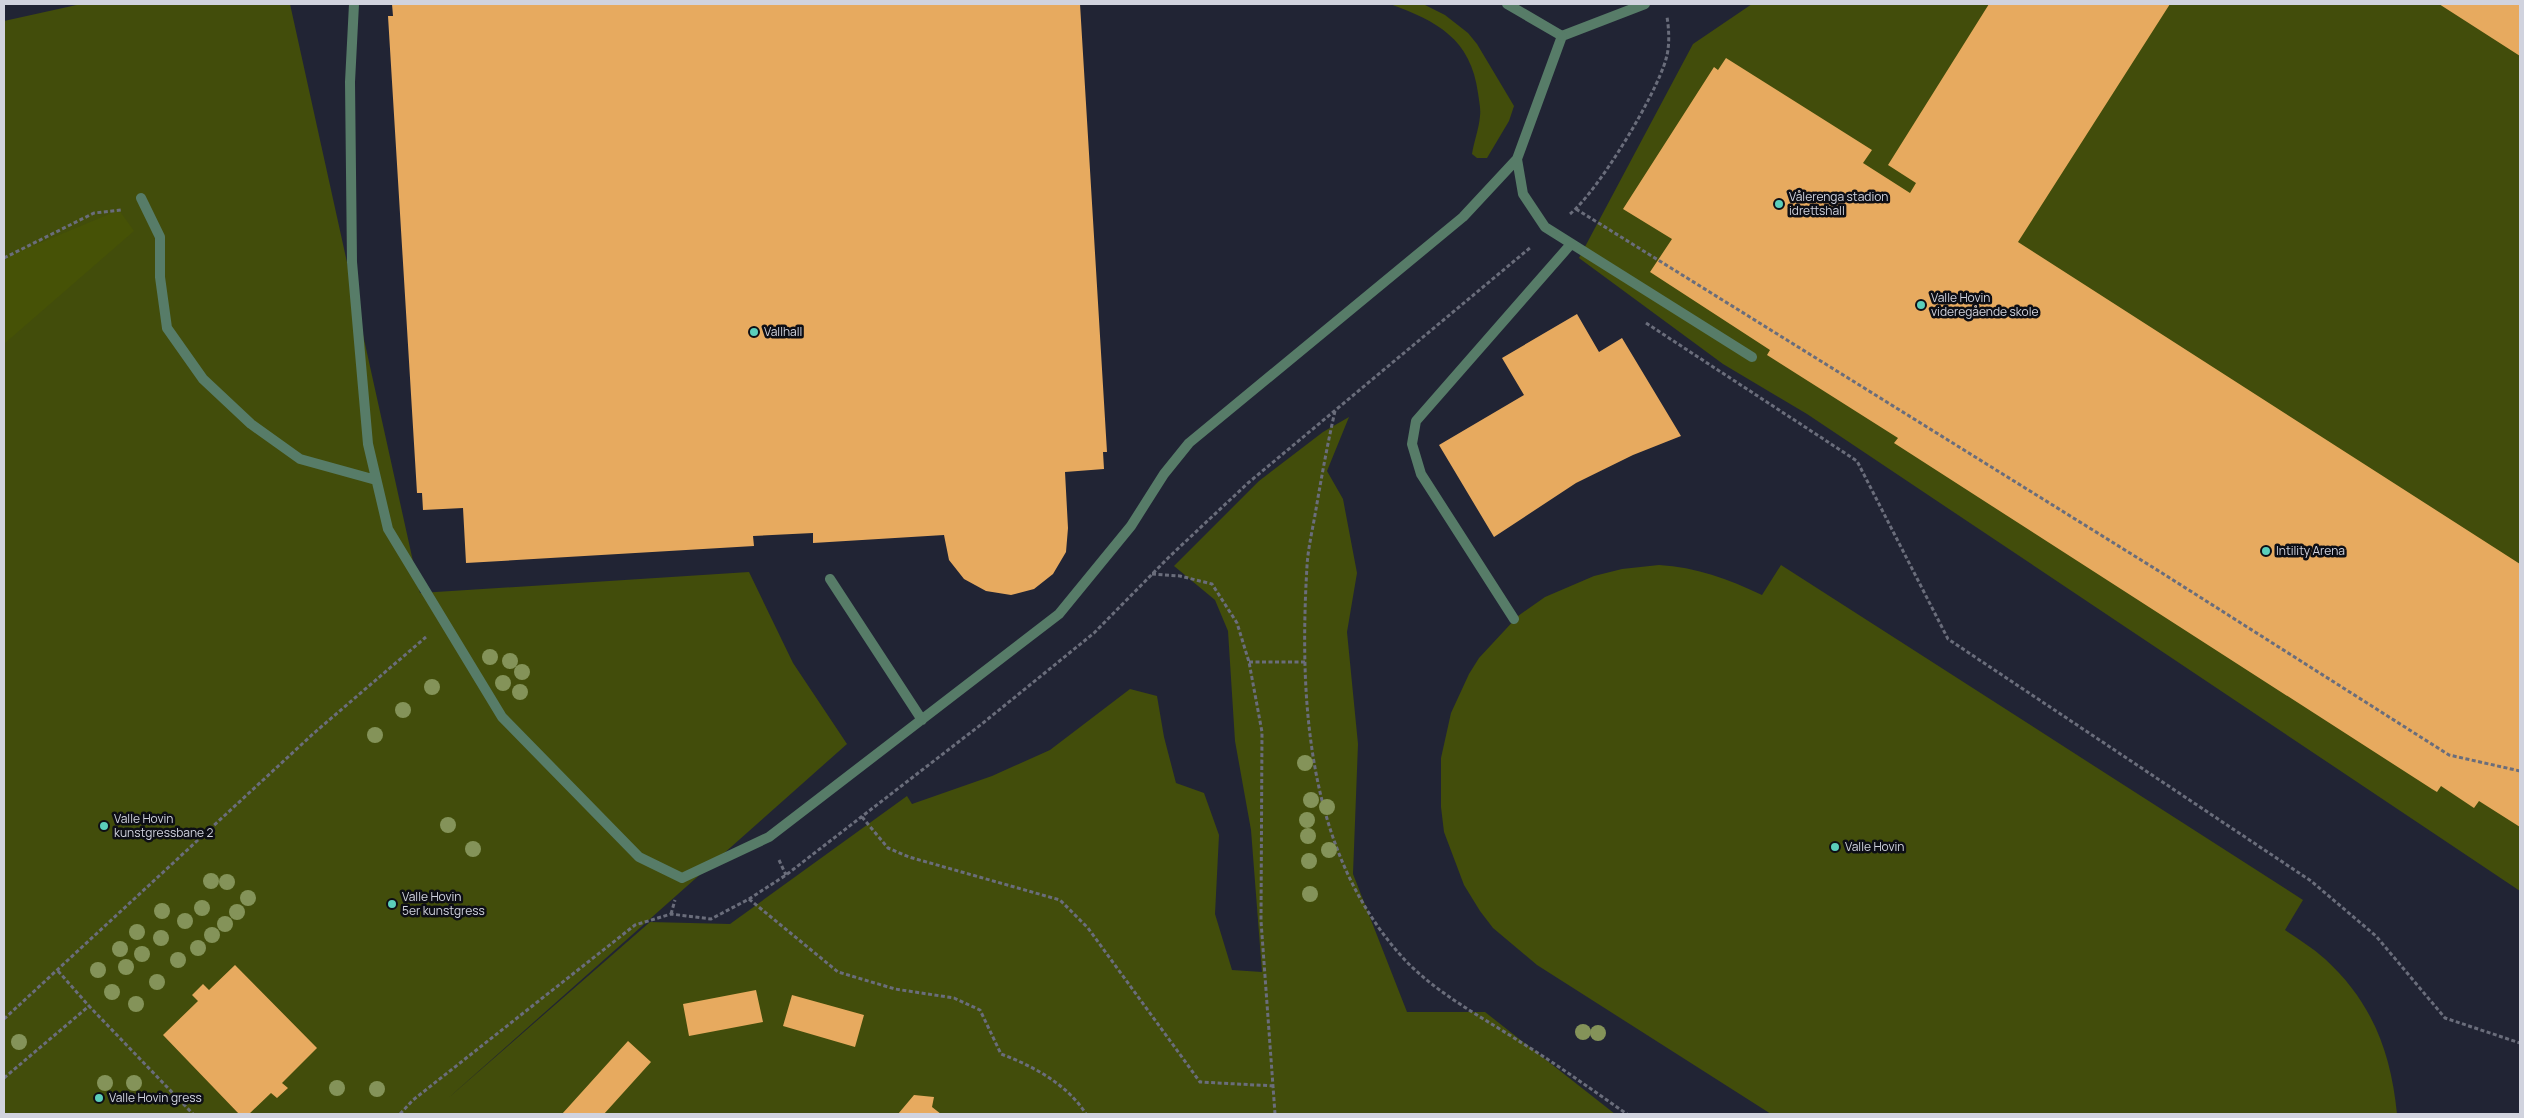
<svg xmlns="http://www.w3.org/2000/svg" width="2524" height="1118" font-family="Manrope,sans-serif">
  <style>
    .green { fill: #424d0b }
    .forest { fill: #465206 }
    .building { fill: #e7aa5f }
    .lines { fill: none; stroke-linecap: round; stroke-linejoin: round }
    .path { stroke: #6a6d7b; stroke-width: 3; stroke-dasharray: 4 2.5; stroke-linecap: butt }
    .service { stroke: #577c68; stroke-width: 10 }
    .minor { stroke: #577c68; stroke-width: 10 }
    .tree { fill: #849359 }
    .poi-dot { fill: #5bcebb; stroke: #0d0e15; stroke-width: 2 }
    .labels { text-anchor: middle; stroke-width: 5; stroke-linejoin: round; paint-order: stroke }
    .poi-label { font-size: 12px; fill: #d1d3de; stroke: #0d0e15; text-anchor: start }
  </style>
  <rect width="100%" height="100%" fill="#212434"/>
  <path class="green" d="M 81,4 L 290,4 L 420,593 L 749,572 L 793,663 L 847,744 L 446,1100 L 650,922 L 730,924 L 907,796 L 912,804 L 992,776 L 1050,750 L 1130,689 L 1157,696 L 1164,737 L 1176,783 L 1204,793 L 1219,835 L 1215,914 L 1232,970 L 1262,972 L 1251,830 L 1235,741 L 1228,631 L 1215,600 L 1174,566 L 1259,481 L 1323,432 L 1349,417 L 1327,471 L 1343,499 L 1357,573 L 1347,632 L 1358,744 L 1353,874 L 1407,1012 L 1485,1012 L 1615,1114 L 4,1114 L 4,21 Z
    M 1390,4 L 1423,4 L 1445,15 L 1468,33 L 1477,44 L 1514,106 L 1509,121 L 1487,158 L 1477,158 L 1472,154 C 1474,141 1479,129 1480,116 C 1481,109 1479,101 1478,93 C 1471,39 1437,21 1390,4 Z
    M 1752,4 L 2520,4 L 2520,891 L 1807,414 L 1723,364 L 1579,258 L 1693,44 Z
    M 1659,565 C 1696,567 1728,579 1762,595 L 1781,565 L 2303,900 L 2285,930 C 2298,939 2313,948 2325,959 C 2372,1002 2391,1052 2397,1114 L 1771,1114 L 1537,965 L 1493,928 L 1480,911 L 1464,885 L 1444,832 L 1441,807 L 1441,758 L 1451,713 L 1469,674 L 1479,658 L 1518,616 L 1545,597 L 1594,576 L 1622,569 Z"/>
  <path class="forest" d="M 119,210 L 134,231 L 4,344 L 4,258 Z"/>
  <path class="building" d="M 392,4 L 1080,4 L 1107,452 L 1103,452 L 1104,469 L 1065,472 L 1068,528 L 1066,552 L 1053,574 L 1034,589 L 1011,595 L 986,591 L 964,579 L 949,560 L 944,535 L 813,543 L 813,533 L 753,536 L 754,546 L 466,563 L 463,508 L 423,510 L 422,493 L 417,493 L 388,16 L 393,16 Z
    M 1989,4 L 2170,4 L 2018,242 L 2520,564 L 2520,827 L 2479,801 L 2474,808 L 2441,786 L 2437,792 L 2432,789 L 1894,443 L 1898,438 L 1767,355 L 1770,350 L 1650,272 L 1672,239 L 1623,209 L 1714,67 L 1718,70 L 1726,58 L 1872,150 L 1863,163 L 1910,193 L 1916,183 L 1888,165 Z
    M 2439,4 L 2520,4 L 2520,56 Z
    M 1577,314 L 1599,352 L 1622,338 L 1681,436 L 1633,455 L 1576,483 L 1494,537 L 1439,445 L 1524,395 L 1502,358 Z
    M 235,965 L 317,1048 L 282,1083 L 288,1088 L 277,1098 L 271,1093 L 249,1114 L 239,1114 L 163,1035 L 198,1001 L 192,995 L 203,984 L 209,990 Z
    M 756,990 L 763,1022 L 689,1036 L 683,1004 Z
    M 792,995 L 864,1015 L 855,1047 L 783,1026 Z
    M 628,1041 L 651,1062 L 604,1114 L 562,1114 Z
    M 914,1095 L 934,1097 L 932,1107 L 941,1114 L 898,1114 Z"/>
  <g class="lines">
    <path class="path" d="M 1576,209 L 2162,573 L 2449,755 L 2520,771
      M 1570,214 C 1599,190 1656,95 1666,59 C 1670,46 1669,29 1667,17
      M 4,258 L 94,213 L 121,210
      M 1646,323 L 1857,461 L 1948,639 L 2311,881 L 2376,936 L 2445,1018 L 2520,1043
      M 1335,411 C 1327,446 1321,480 1315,515 C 1312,532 1308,549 1307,566 C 1299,702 1307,853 1404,959 C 1437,994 1482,1017 1522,1043 C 1558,1065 1592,1090 1627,1114
      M 1152,574 L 1180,576 L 1212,584 L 1237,623 L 1249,662 L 1262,732 L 1261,921 L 1275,1114
      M 1249,662 L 1306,662
      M 862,817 L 888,848 L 909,857 L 1060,900 L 1088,928 L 1200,1082 L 1275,1086
      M 779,860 L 786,875
      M 749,899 L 838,972 L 895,989 L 954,998 L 980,1010 L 1001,1054 C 1033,1066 1067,1084 1086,1114
      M 671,914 L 675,900
      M 58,971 L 89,1006
      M 4,1019 L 314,733 L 426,637
      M 4,1078 L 89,1006 L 193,1114
      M 400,1114 L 413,1100 L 635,925 L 671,914 L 711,919 L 749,899 L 786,875 L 983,723 L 1094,633 L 1169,557 L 1248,483 L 1531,247"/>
    <path class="service" d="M 354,4 L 350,82 L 352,262 L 368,444 L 388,529 L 502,717 L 639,857 L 682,878 L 769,837 L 1059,614 L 1131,526 L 1164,474 L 1189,443 L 1463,217 L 1517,159 L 1562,36 L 1645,4
      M 1517,159 L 1523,194 L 1545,227 L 1752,357
      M 141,198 L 160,237 L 160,277 L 167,328 L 203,379 L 251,424 L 300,459 L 376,480
      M 830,579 L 922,720
      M 1514,619 L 1421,474 L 1412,444 L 1416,421 L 1571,244"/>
    <path class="minor" d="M 1507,4 L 1562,36"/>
  </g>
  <g class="tree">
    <circle cx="490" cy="657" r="8"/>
    <circle cx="510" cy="661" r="8"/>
    <circle cx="522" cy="672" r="8"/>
    <circle cx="503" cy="683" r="8"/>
    <circle cx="432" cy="687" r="8"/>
    <circle cx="520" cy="692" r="8"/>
    <circle cx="403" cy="710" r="8"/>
    <circle cx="375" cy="735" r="8"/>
    <circle cx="1305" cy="763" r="8"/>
    <circle cx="1311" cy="800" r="8"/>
    <circle cx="1327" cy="807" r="8"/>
    <circle cx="1307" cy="820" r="8"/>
    <circle cx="448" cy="825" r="8"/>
    <circle cx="1308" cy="836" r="8"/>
    <circle cx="473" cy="849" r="8"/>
    <circle cx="1329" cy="850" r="8"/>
    <circle cx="1309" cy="861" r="8"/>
    <circle cx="211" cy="881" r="8"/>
    <circle cx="227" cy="882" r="8"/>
    <circle cx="1310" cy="894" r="8"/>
    <circle cx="248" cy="898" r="8"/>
    <circle cx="202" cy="908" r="8"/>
    <circle cx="162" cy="911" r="8"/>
    <circle cx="237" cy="912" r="8"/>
    <circle cx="185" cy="921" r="8"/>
    <circle cx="225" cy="924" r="8"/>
    <circle cx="137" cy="932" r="8"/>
    <circle cx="212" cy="935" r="8"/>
    <circle cx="161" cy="938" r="8"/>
    <circle cx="198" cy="948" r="8"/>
    <circle cx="120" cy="949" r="8"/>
    <circle cx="142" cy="954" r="8"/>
    <circle cx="178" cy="960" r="8"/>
    <circle cx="126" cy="967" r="8"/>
    <circle cx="98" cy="970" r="8"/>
    <circle cx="157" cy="982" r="8"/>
    <circle cx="112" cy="992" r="8"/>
    <circle cx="136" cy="1004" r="8"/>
    <circle cx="1583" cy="1032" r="8"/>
    <circle cx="1598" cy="1033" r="8"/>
    <circle cx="19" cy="1042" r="8"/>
    <circle cx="105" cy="1083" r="8"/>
    <circle cx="134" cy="1083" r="8"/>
    <circle cx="337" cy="1088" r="8"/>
    <circle cx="377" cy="1089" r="8"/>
  </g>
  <g class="poi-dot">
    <circle cx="1779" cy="204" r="5"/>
    <circle cx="1921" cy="305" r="5"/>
    <circle cx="754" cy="332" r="5"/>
    <circle cx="2266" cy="551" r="5"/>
    <circle cx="104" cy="826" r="5"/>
    <circle cx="1835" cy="847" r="5"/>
    <circle cx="392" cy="904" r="5"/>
    <circle cx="99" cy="1098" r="5"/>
  </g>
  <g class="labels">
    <g class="poi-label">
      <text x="1789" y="201">Vålerenga stadion<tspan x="1789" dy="14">idrettshall</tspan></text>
      <text x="1931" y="302">Valle Hovin<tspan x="1931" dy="14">videregående skole</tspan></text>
      <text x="764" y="336">Vallhall</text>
      <text x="2276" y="555">Intility Arena</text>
      <text x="114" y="823">Valle Hovin<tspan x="114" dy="14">kunstgressbane 2</tspan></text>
      <text x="1845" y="851">Valle Hovin</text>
      <text x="402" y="901">Valle Hovin<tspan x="402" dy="14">5er kunstgress</tspan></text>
      <text x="109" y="1102">Valle Hovin gress</text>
    </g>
  </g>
  <rect width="2524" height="1118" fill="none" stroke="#d1d3de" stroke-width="10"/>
</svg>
